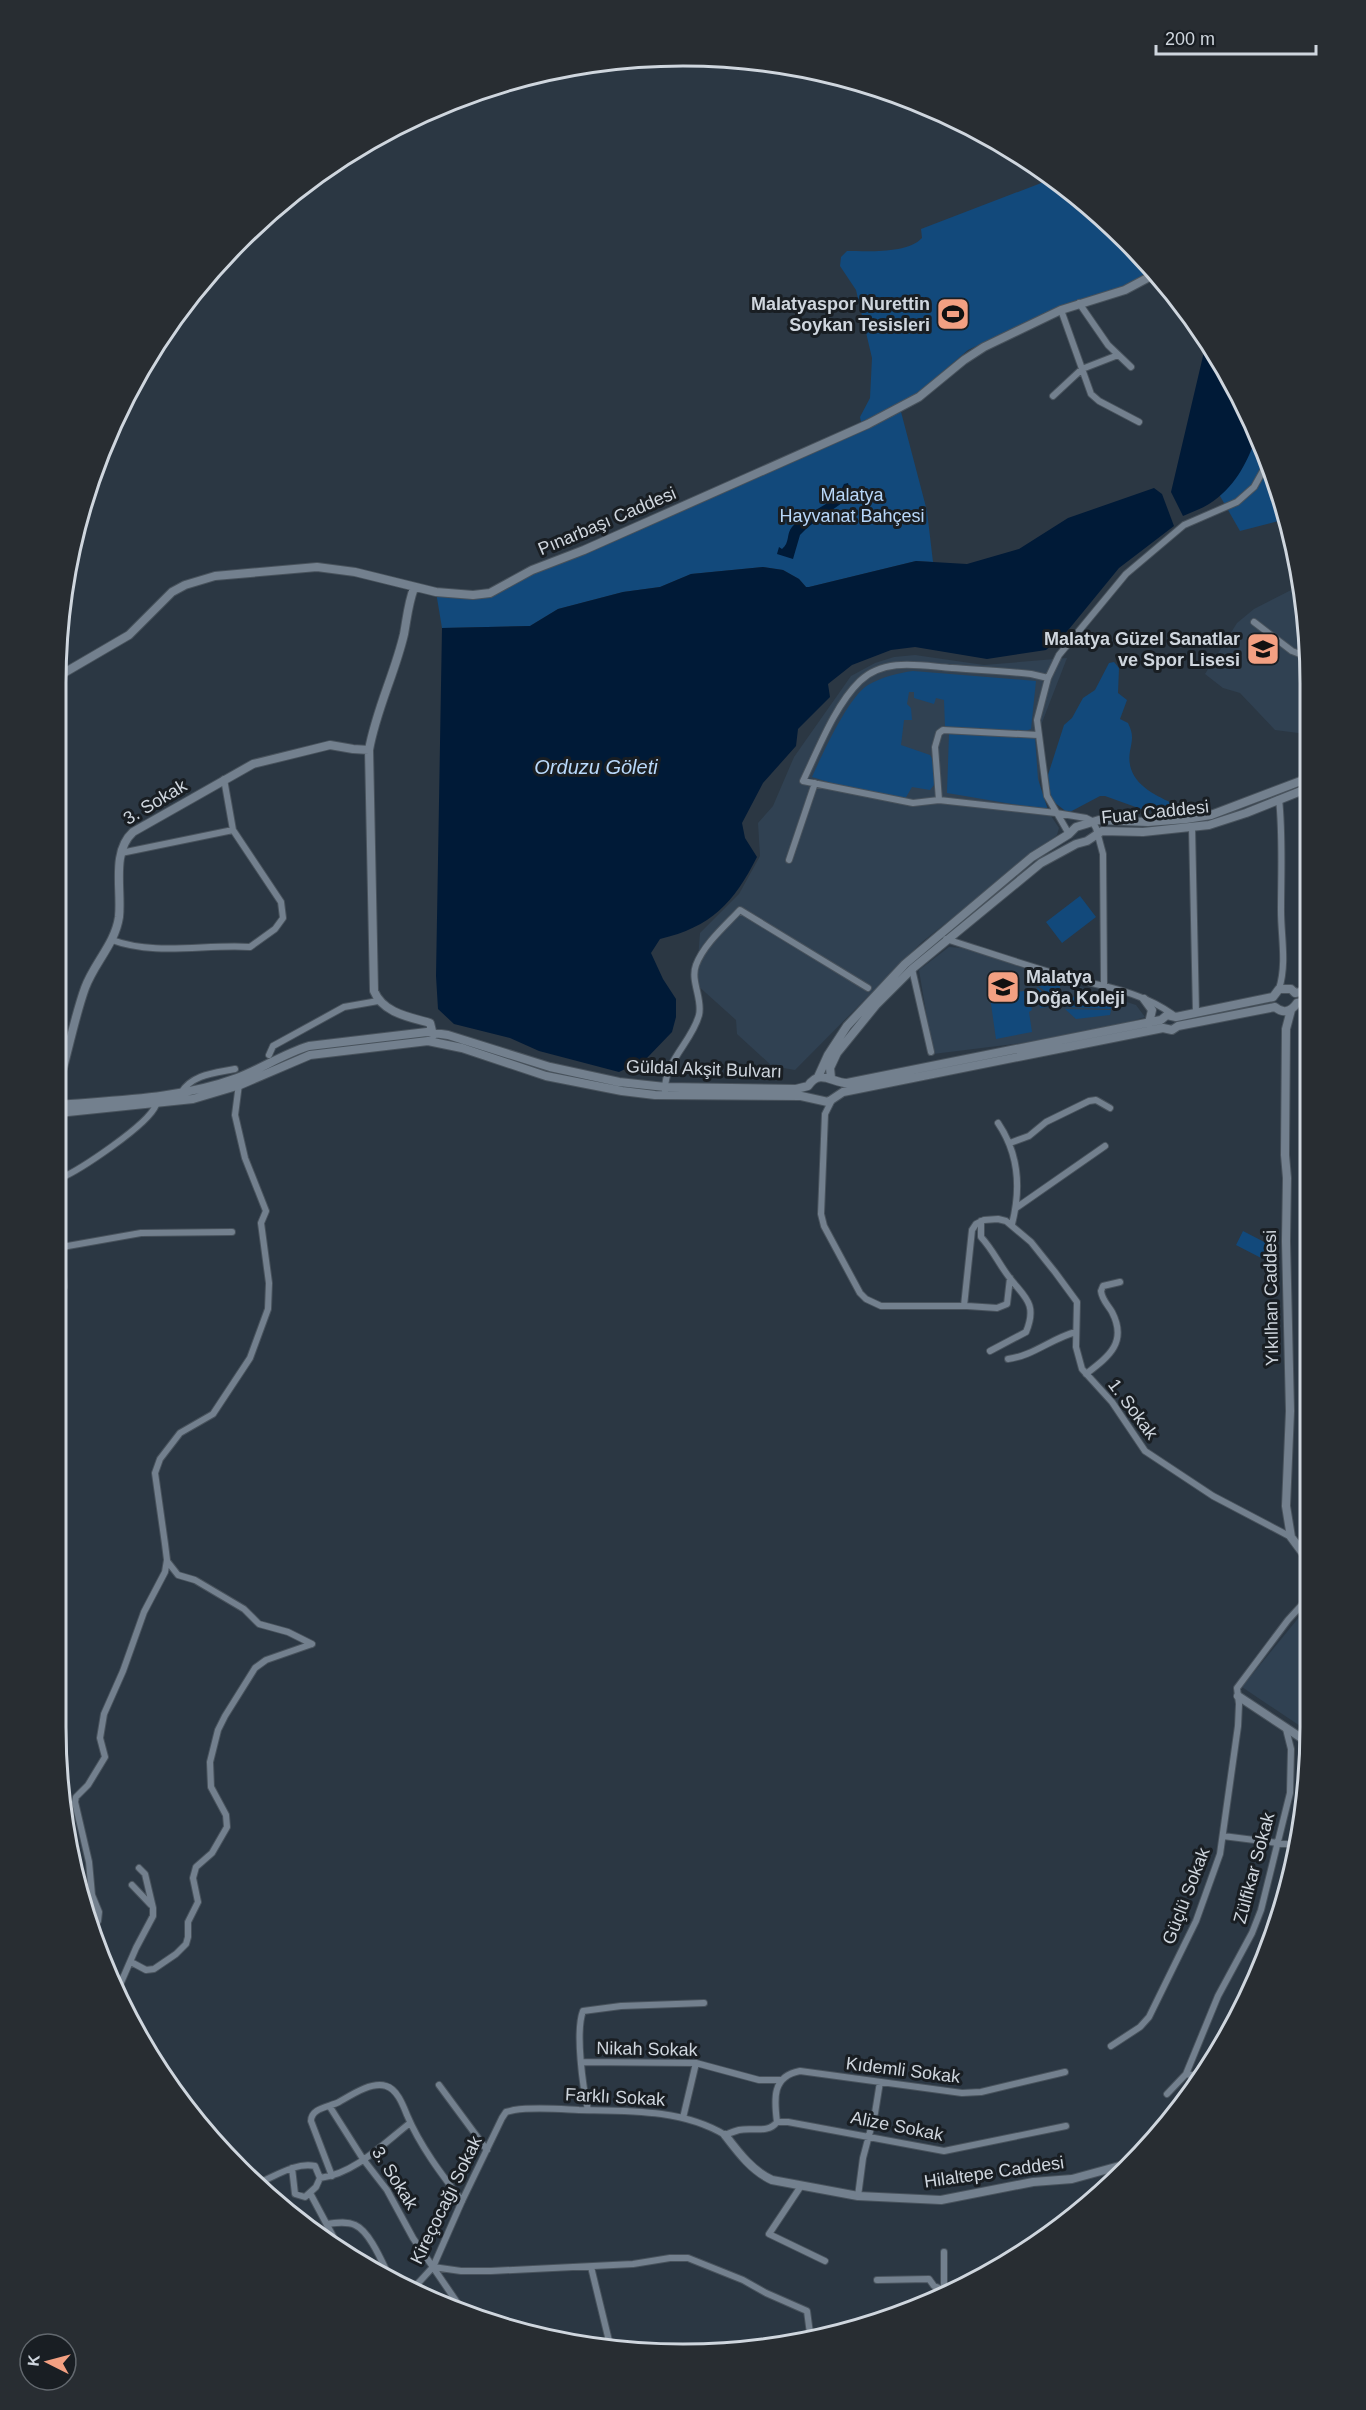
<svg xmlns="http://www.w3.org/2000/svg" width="1366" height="2410" font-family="Arial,sans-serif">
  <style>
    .built { fill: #304152 }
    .green { fill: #12497b }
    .water { fill: #001a37 }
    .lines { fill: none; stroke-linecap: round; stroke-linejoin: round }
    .street-casing { stroke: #48525c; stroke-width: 8 }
    .secondary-casing { stroke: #48525c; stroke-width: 10 }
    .street { stroke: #73808e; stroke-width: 6 }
    .secondary { stroke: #73808e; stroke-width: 8 }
    .labels { text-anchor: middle; stroke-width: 6; stroke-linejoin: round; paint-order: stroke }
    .poi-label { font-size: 18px; font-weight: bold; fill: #cfd6de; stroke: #191e23; text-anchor: end }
    .park-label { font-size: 18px; fill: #b8d7f9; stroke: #191e23 }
    .street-label { font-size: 18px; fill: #cfd6de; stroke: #191e23 }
    .water-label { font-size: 20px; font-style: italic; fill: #b9d9fb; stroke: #191e23 }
    .rim { fill: none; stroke: #cfd6de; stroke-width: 3 }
  </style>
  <rect width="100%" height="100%" fill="#2b3743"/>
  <path class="built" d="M 1301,585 L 1305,601 L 1306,734 L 1275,730 L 1240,693 L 1223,688 L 1205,674 L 1237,623 L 1254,609 Z
    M 915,655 L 984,665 L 1067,658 L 1041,725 L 1039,798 L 1059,828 L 1057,835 L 922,942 L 795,1070 L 772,1066 L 737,1034 L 736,1020 L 696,984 L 700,933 L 739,894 L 760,856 L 758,823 L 773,806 L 794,757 L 851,676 L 875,663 L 894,657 Z
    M 949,947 L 963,948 L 1136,1005 L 1145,1017 L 1088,1035 L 933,1054 L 919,970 Z
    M 1309,1605 L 1309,1732 L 1242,1687 Z"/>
  <path class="green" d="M 1049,180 L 1126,239 L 1153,271 L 1123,287 L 1068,303 L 968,350 L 912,398 L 861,422 L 860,417 L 870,398 L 872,358 L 856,290 L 840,266 L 841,257 L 847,251 C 868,251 907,254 922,238 L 921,229 Z
    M 900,408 L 927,511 L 933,562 L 916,561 L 809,587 L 806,587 L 799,579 L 783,570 L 763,567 L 691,574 L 660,587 L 623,592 L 558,609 L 530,626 L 442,628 L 436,592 L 473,595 L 501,588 Z
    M 1249,424 L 1277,481 L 1286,519 L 1240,531 L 1216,489 Z
    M 1114,662 L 1119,668 L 1118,693 L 1127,700 L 1120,719 L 1128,723 C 1134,735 1132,740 1130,751 C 1125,780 1150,793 1172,803 L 1169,813 L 1144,810 L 1105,796 L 1100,796 L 1068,813 L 1054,802 L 1050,794 L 1047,778 L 1064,725 L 1072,718 L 1083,698 L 1095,690 L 1109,663 Z
    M 913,671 L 1036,681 L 1031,729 L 1020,733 L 945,727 L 944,700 L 936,698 L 934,704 L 914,698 L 914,692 L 909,692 L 907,704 L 911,708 L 912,720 L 904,720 L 901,745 L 930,755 L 934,762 L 937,781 L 930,790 L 912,787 L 905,799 L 851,789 L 812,777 C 822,755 848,697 868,685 C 882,677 898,673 913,671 Z
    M 949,734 L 1035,738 L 1038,779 L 1048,810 L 947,793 Z
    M 1080,896 L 1096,917 L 1062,943 L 1046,922 Z
    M 1036,978 L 1060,986 L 1060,1002 L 1037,985 Z
    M 1037,987 L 1057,1005 L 1057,1006 L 1040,1008 Z
    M 1029,990 L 1032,1010 L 1029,1012 L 1032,1032 L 996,1039 L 990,997 Z
    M 1078,993 L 1112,1002 L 1111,1009 L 1066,1007 L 1065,1004 Z
    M 1065,1009 L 1111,1010 L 1110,1015 L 1076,1019 Z
    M 1243,1231 L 1272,1246 L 1265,1260 L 1236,1245 Z"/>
  <path class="water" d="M 1207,339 L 1256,438 C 1246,465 1234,488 1209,504 C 1201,509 1192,512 1183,516 L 1171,492 Z
    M 848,483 L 854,502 L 842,503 L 808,527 L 800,535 L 793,559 L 777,554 L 779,547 L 782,549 C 790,543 786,534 792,527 C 807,510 835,506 844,484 Z
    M 1154,488 L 1162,494 L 1174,526 L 1119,568 L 1065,634 L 1046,650 L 987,659 L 915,647 L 891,650 L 852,665 L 828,684 L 830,697 L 798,729 L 796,746 L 763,783 L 742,823 L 745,838 L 757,857 C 734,903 711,927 660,939 L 651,953 L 663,979 L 676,999 L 676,1017 L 672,1032 L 646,1059 L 619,1072 L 539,1051 L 510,1038 L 454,1024 L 438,1009 L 436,976 L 442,628 L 530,626 L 558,609 L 623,592 L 660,587 L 691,574 L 763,567 L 783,570 L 799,579 L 806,587 L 809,587 L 916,561 L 967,564 L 1019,549 L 1068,518 Z"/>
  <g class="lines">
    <defs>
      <path id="street" d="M 1079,303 L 1108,345 L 1131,367
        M 1061,310 L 1091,394 L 1099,401 L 1139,422
        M 1053,396 L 1082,369 L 1118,355
        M 1254,622 L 1292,651 L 1305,656
        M 1048,678 L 1031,674 C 1005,671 979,670 952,668 C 922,666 885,657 860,681 C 835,705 818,750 803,781 L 913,803 L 939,800 L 1056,813 L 1086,818 L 1092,821 L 1096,828 L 1103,854 L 1104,985
        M 1279,799 C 1283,836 1281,873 1281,911 C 1281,937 1287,963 1279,989
        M 939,800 L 935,747 L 939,733 L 943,730 L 1038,735
        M 1192,828 L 1196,1013
        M 1069,834 L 1047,796 L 1037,720 L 1048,678 L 1059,655 L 1126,574 L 1184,525 L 1237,502 L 1254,487 L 1268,462
        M 121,853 L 233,830
        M 789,860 L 815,783
        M 946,939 C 984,951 1021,964 1060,975 C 1098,986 1139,990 1172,1014
        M 112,940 C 155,956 205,944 250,947 L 275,929 L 283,918 L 281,902 L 233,830 L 224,779
        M 912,969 L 931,1052
        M 269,1055 L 273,1046 L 344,1007 L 378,1001
        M 665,1091 C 664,1061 692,1042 699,1015 C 703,999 690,981 696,965 C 704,944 725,926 740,910 L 868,988
        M 181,1093 C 192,1074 216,1073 235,1069
        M 832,1100 L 825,1114 L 821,1214 L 824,1226 L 860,1293 L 866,1299 L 881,1306 L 967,1306 L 997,1308 L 1007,1304 L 1010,1278
        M 998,1123 C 1019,1154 1021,1189 1012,1224
        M 1010,1143 L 1029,1136 L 1046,1122 L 1089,1101 L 1096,1100 L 1110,1108
        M 59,1179 C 80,1170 148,1125 156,1105
        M 1016,1208 L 1105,1146
        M 981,1221 L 981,1237 C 993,1250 999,1264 1009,1277 C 1024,1297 1038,1303 1026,1332 L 990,1351
        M 59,1231 L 64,1287 L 59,1294
        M 62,1247 L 141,1233 L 232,1232
        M 964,1306 L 972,1230 L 976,1224 L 984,1220 L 998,1219 L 1006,1221 L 1031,1242 L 1055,1272 L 1077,1302 L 1076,1347 L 1082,1369 L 1112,1402 L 1145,1451 L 1213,1496 L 1291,1537
        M 1008,1359 C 1033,1356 1052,1338 1076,1332
        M 1086,1374 C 1108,1357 1128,1343 1112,1312 C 1108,1305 1102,1300 1101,1291 L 1103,1286 L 1120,1282
        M 167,1561 L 178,1575 L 195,1580 L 244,1609 L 259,1624 L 288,1632 L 312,1644
        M 1223,1836 L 1294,1845
        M 132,1885 L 151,1905
        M 90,1931 L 98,1921 L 99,1912 L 92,1895 L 89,1862 L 75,1802 L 76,1797 L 88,1785 L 105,1757 L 100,1738 L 104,1714 L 123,1671 L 144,1612 L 165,1572 L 167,1560 L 165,1544 L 155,1473 L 160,1459 L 180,1433 L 213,1414 L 250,1358 L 268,1309 L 269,1283 L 261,1223 L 266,1211 L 245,1158 L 235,1115 L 239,1084
        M 131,1962 L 146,1970 L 154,1969 L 176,1954 L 186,1944 L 188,1937 L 188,1922 L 198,1902 L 193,1878 L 196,1867 L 212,1853 L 227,1827 L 226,1815 L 211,1787 L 210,1762 L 218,1730 L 225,1716 L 255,1668 L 266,1660 L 312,1644
        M 116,1994 L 136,1948 L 153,1916 L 153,1908 L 145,1874 L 139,1868
        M 1111,2046 L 1140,2027 L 1149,2017 L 1196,1921 L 1220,1854 L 1238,1726 L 1239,1704 L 1237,1688 L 1288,1620 L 1309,1597
        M 581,2062 L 696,2063 L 759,2080 L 781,2080
        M 1201,2077 L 1186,2074 L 1218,1996 L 1252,1933 L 1261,1910 L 1290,1793 L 1291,1749 L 1286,1729
        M 439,2085 L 487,2150
        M 1167,2094 L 1186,2074
        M 330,2107 L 363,2159 L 387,2190 L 413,2238 L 463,2311
        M 588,2110 C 583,2088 575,2032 583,2011 L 621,2006 L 704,2003
        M 683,2118 L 696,2063
        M 777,2122 C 774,2099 772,2076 800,2071 L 962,2093 L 981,2092 L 1065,2072
        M 332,2176 L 311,2121 C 311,2108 329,2107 339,2102 C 351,2095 372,2081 386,2086 C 397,2089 403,2105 407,2115 C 420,2146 442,2175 462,2201
        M 320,2178 C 354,2174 383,2144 410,2123
        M 256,2184 C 275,2177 294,2162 315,2166 L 320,2178 L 316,2187 L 305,2197 L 295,2194 L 292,2168
        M 801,2186 L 769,2234 L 825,2261
        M 310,2193 L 342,2253
        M 858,2196 L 863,2158 L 875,2113 L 880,2082
        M 327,2224 C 336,2223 346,2221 355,2225 C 371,2232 384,2267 392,2282
        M 433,2267 L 461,2271 L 491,2271 L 633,2264 L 670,2258 L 688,2258 L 743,2280 L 766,2293 L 807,2311 L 811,2341
        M 591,2267 L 611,2349
        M 877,2280 L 929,2279 L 934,2286 L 944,2290 L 944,2296
        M 944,2290 L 944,2252
        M 410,2292 L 433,2267 L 462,2201 L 502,2118 L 506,2112 L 514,2110 C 535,2107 558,2109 579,2110 C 628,2111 682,2109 725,2135 C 730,2133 735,2131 739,2130 C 753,2127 768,2134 777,2122 L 788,2122 L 944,2151 L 1066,2126
        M 677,2352 L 703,2347 L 704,2353"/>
      <path id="secondary" d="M 414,588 C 408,604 407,618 404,634 C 395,673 376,710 369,750 L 374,991 C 383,1013 409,1017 430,1023 L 433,1035
        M 57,677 L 129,635 L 172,592 L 185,585 L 215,576 L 317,567 L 355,572 L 436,592 L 473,595 L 490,593 L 532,570 L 584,550 L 868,424 L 919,397 L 964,360 L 984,347 L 1061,310 L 1125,290 L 1155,274
        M 1144,999 L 1152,1010 L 1149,1023
        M 1291,1010 L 1286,1029 L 1285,1155 L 1287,1178 L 1286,1241 L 1290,1411 L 1286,1506 L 1291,1537 L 1308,1560
        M 58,1075 L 63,1068 C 70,1042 76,1013 85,988 C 94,963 115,944 119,917 C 122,890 111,852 133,832 L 253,764 L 330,745 L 353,749 L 369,750
        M 818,1077 L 828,1055 L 847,1026 L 905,964 L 1032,857 L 1069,834 L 1076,827 L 1099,820 L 1148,822 L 1186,819 L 1211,815 L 1306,779
        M 831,1078 L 830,1068 L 837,1053 L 876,1005 L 912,969 L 1041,863 L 1076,844 L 1087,841 L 1102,831 L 1143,832 L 1209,825 L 1246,813 L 1306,789
        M 58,1105 C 118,1100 180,1099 237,1078 C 261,1069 283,1054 309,1046 L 427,1032 L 448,1035 L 550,1067 L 619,1082 L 665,1087 L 796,1089 L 808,1086 C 820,1068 832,1083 847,1083 L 1161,1020 L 1167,1015 L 1176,1017 L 1273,997 L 1279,989 L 1291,989 L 1295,993 L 1307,991
        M 58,1113 L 193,1099 L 240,1085 L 310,1055 L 428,1041 L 462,1048 L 546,1076 L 622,1091 L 655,1095 L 801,1096 L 828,1102 L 843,1092 L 1163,1028 L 1172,1030 L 1178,1026 L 1275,1007 C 1283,1014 1291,1012 1297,1003 L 1307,1001
        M 1238,1696 L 1309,1743
        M 725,2135 C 738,2152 752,2171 772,2180 L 858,2196 L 941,2200 L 1033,2182 L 1072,2179 L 1134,2162"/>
    </defs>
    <use href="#street" class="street-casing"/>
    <use href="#secondary" class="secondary-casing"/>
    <use href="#street" class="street"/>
    <use href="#secondary" class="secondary"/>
  </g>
  <defs>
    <symbol id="stadium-square" viewBox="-11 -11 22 22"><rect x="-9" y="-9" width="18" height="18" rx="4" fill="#f3a082" stroke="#191e23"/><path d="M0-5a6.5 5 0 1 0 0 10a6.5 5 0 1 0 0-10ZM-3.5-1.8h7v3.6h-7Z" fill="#111"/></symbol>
    <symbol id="school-square" viewBox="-11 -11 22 22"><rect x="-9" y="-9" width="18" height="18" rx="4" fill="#f3a082" stroke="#191e23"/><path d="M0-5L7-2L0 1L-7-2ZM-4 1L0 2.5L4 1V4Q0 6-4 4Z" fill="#111"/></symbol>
  </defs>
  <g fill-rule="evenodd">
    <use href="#stadium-square" x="934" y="295" width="38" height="38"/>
    <use href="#school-square" x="1244" y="630" width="38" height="38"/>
    <use href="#school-square" x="984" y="968" width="38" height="38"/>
  </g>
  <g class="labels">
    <g class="poi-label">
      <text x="930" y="310">Malatyaspor Nurettin<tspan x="930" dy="21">Soykan Tesisleri</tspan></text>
      <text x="1240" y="645">Malatya Güzel Sanatlar<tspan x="1240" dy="21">ve Spor Lisesi</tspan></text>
      <text x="1026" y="983" text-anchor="start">Malatya<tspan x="1026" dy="21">Doğa Koleji</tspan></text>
    </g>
    <g class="park-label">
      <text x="852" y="501">Malatya<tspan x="852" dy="21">Hayvanat Bahçesi</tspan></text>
    </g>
    <g class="street-label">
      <text transform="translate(607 521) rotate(-23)" y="6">Pınarbaşı Caddesi</text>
      <text transform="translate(155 802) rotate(-31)" y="6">3. Sokak</text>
      <text transform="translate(1155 812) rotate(-6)" y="6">Fuar Caddesi</text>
      <text transform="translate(704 1069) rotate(2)" y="6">Güldal Akşit Bulvarı</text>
      <text transform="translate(1271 1298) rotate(-91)" y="6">Yıkılhan Caddesi</text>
      <text transform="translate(1133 1409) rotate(53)" y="6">1. Sokak</text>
      <text transform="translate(1254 1868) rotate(-75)" y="6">Zülfikar Sokak</text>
      <text transform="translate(1186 1896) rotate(-69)" y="6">Güçlü Sokak</text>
      <text transform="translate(647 2049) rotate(1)" y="6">Nikah Sokak</text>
      <text transform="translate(903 2070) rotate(7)" y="6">Kıdemli Sokak</text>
      <text transform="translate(615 2097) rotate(3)" y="6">Farklı Sokak</text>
      <text transform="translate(897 2126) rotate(11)" y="6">Alize Sokak</text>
      <text transform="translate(994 2172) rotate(-8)" y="6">Hilaltepe Caddesi</text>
      <text transform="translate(395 2178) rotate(58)" y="6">3. Sokak</text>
      <text transform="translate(446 2200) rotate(-64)" y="6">Kireçocağı Sokak</text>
    </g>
    <g class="water-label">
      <text x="596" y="774">Orduzu Göleti</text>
    </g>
  </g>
  <path d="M0 0H1366V2410H0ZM683 66H683A617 617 0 0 1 1300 683V1727A617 617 0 0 1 683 2344H683A617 617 0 0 1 66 1727V683A617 617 0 0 1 683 66Z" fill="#282d32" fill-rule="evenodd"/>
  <path class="rim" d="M683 66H683A617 617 0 0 1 1300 683V1727A617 617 0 0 1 683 2344H683A617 617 0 0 1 66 1727V683A617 617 0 0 1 683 66Z"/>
  <g transform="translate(48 2362) rotate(276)"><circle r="28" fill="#191e23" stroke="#62686e" stroke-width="1.5"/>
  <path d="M0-4.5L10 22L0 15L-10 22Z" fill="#f3a082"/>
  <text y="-9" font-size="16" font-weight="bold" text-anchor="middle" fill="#cfd6de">K</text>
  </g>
  <path d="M1156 45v9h160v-9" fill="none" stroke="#cfd6de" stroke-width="3"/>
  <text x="1165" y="45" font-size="18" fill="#cfd6de" stroke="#191e23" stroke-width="4.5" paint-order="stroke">200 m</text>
</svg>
